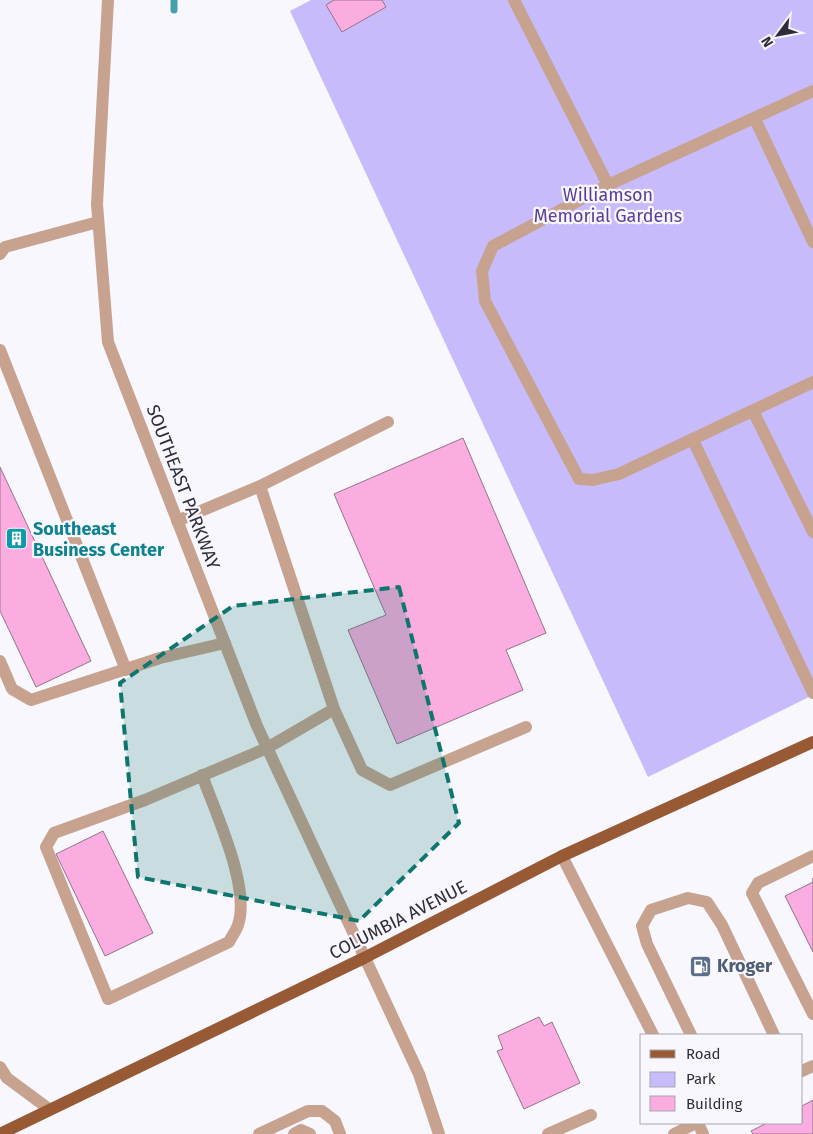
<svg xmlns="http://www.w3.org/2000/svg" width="813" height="1134" font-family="'Fira Sans',sans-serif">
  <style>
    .green { fill: #c8bbfb }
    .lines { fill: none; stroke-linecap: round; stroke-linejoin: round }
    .stream { stroke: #45a1a9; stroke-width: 7 }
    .building { fill: #fbace1; stroke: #937588 }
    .service { stroke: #c7a28f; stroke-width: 12 }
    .minor { stroke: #c7a28f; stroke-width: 12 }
    .primary { stroke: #985a35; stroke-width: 12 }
    .marked { fill: #0f766e; fill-opacity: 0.2; stroke: #0f766e; stroke-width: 4; stroke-dasharray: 10 6; stroke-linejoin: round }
    .labels { text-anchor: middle; stroke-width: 4.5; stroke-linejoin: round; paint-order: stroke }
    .park-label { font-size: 18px; fill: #593d99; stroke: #f8f7fe }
    .street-label { font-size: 18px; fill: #302d3a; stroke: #f8f7fe }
    .culture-label { font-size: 18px; font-weight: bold; fill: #0d838f; stroke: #f8f7fe; text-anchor: start }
    .service-label { font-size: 18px; font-weight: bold; fill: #4e5e75; stroke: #f8f7fe; text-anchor: start }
  </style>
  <rect width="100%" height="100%" fill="#f8f7fe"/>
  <path class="green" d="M 311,0 L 813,0 L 813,695 L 648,777 L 290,11 Z"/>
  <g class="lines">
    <path class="stream" d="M 174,10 L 174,0"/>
  </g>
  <path class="building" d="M 334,0 L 382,0 L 386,7 L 342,32 L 326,5 Z
    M 463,438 L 546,633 L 506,650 L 523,690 L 397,744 L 348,630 L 386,615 L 334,494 Z
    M 0,467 L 91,661 L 36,687 L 0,611 Z
    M 103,831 L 153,933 L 105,956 L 56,854 Z
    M 813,878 L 813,952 L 785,896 L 813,882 Z
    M 539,1017 L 544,1026 L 552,1022 L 580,1083 L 524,1109 L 497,1051 L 503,1049 L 498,1036 Z
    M 813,1100 L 813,1134 L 753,1134 L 751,1131 L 767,1123 L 802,1123 L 802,1106 Z"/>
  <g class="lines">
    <path class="service" d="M 514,0 L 608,185
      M 813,91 L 608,185 L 493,246 L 482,271 L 485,301 L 579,479 L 593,480 L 619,474 L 813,382
      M 755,119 L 813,242
      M 0,254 L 5,247 L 98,222
      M 0,350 L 126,670
      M 753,411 L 813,532
      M 693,440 L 813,693
      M 260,486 L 388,422
      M 177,521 L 260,486 L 334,709
      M 0,661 L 12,689 L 31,700 L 160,658 L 225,643
      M 202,775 C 215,812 251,887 238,925 C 236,931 232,936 229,942 L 108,999 L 46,847 L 54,833 L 145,800 L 267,748 L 334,709 L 362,770 L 390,785 L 526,727
      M 562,856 L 653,1035
      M 813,856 L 758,883 L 752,893 L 813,1014
      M 691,1035 L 647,944 L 642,926 L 651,910 L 688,898 L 707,902 L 722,925 L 774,1035
      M 0,1067 L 7,1078 L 49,1109
      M 802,1071 L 813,1066
      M 698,1123 L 703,1134
      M 259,1134 L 308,1111 L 322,1111 L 335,1121 L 340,1134
      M 294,1134 L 301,1130 L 310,1134
      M 548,1134 L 591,1115"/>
    <path class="minor" d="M 108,0 L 97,204 L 108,342 L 257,726 L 419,1074 L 439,1134
      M 674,1134 L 696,1123"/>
    <path class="primary" d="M 0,1134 L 364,958 L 562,856 L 813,742"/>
  </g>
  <path class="marked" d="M 399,587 L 459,823 L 359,921 L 138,877 L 120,683 L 233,606 Z"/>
  <defs>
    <symbol id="building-square" viewBox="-11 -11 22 22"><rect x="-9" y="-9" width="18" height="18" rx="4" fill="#0f9aa8" stroke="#f8f7fe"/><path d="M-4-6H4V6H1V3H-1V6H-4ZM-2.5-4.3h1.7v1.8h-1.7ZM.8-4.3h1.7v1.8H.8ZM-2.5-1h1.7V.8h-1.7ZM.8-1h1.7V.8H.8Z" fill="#fff"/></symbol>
    <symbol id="fuel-square" viewBox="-11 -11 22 22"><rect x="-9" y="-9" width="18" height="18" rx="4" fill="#5c6f8a" stroke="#f8f7fe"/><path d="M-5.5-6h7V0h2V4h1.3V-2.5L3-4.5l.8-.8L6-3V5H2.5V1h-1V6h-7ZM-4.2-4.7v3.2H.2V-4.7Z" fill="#fff"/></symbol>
  </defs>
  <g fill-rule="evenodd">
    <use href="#building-square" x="4" y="526" width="25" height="25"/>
    <use href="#fuel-square" x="688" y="954" width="25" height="25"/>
  </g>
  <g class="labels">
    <g class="park-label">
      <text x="608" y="201">Williamson<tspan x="608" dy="21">Memorial Gardens</tspan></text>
    </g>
    <g class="street-label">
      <text transform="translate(183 487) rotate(69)" y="6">SOUTHEAST PARKWAY</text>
      <text transform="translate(398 920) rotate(-27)" y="6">COLUMBIA AVENUE</text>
    </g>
    <g class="culture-label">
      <text x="33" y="535">Southeast<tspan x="33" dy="21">Business Center</tspan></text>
    </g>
    <g class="service-label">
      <text x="717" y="972">Kroger</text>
    </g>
  </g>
  <rect x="640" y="1034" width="162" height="90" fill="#f8f7fe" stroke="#a8a6b0"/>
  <rect x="650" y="1050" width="25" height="8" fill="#985a35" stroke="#a8a6b0"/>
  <text x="686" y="1059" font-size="15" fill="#302d3a">Road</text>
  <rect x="650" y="1072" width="25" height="15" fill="#c8bbfb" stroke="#a8a6b0"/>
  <text x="686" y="1084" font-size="15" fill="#302d3a">Park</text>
  <rect x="650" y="1096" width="25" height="15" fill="#fbace1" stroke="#a8a6b0"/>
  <text x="686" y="1109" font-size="15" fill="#302d3a">Building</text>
  <g transform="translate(778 35) rotate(238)" stroke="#f8f7fe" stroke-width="4" paint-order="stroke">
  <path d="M0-4L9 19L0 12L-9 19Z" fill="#302d3a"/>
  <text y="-8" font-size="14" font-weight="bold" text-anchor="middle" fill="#302d3a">N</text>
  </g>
</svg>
